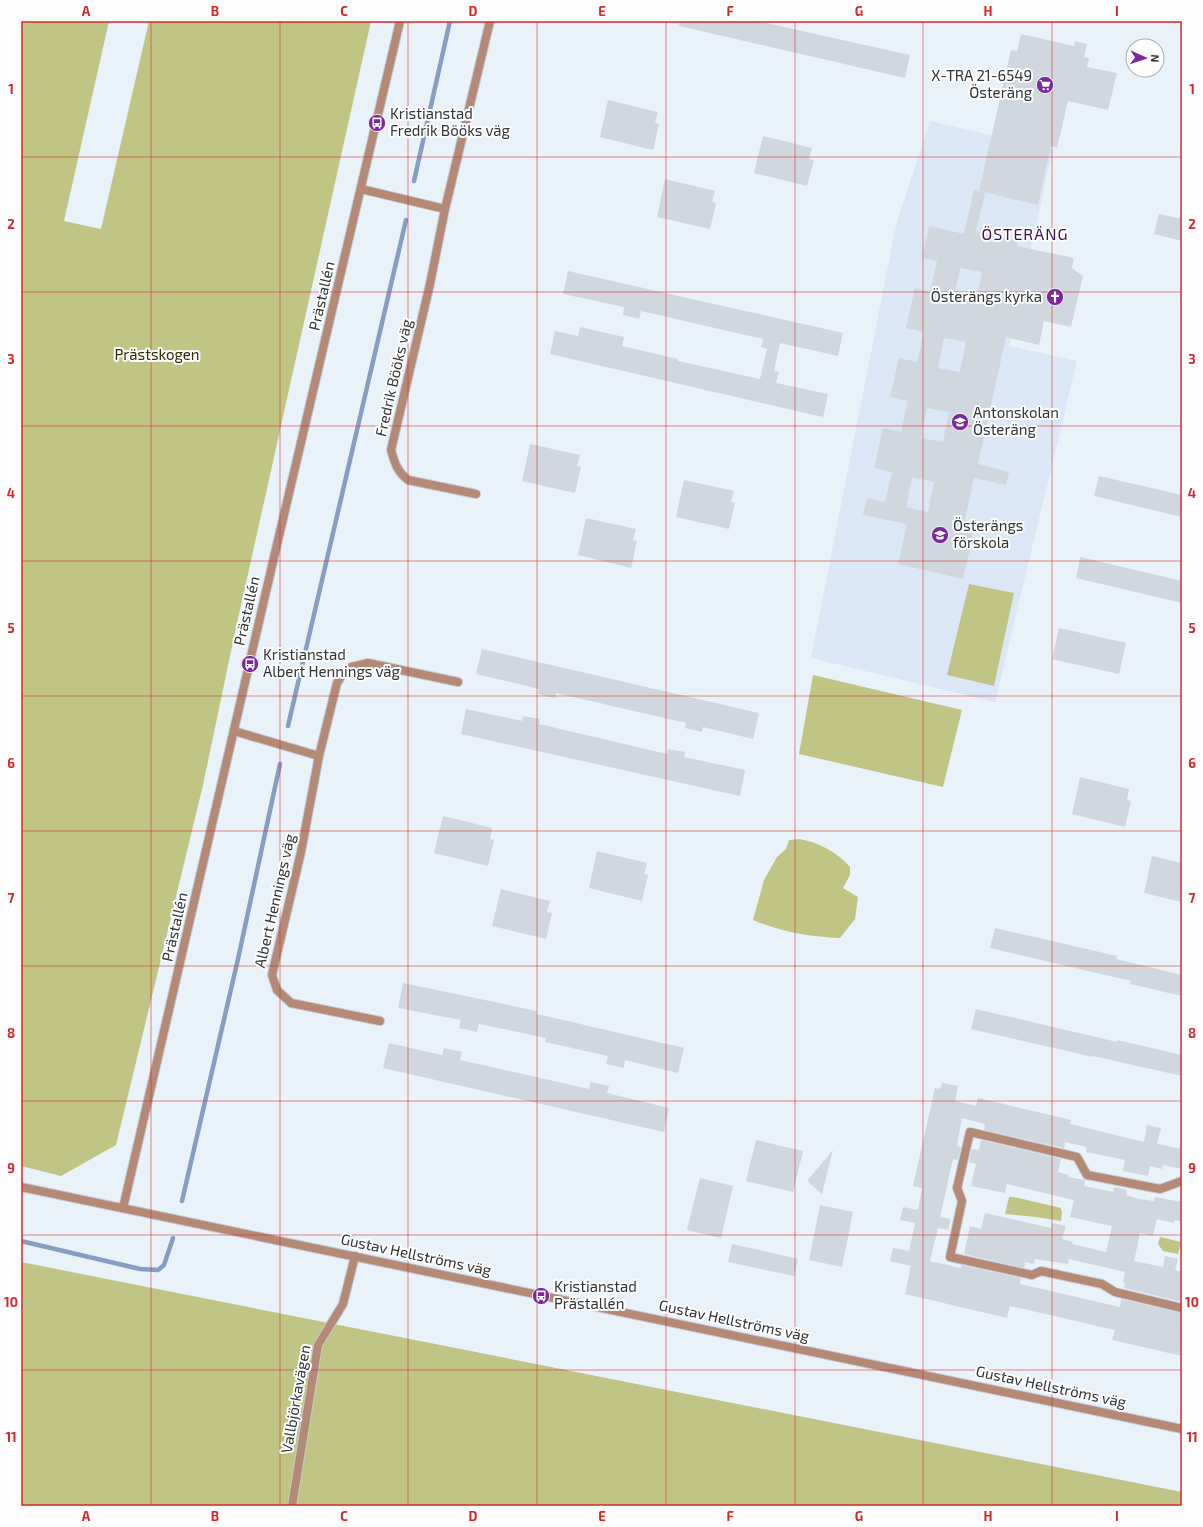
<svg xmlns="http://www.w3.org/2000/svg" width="1203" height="1527" font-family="'Exo 2',sans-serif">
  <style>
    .built { fill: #dbe7f6 }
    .green { fill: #c0c585 }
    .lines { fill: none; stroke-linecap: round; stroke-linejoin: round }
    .stream { stroke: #889dc2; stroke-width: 4.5 }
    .building { fill: #d0d7df; fill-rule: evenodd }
    .minor-casing { stroke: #c4cbd2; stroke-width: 10 }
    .tertiary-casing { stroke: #c4cbd2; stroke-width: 10 }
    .minor { stroke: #b48a77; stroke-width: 8 }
    .tertiary { stroke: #b48a77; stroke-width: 8 }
    .grid { fill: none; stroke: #d62828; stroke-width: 1; stroke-opacity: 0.55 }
    .labels { text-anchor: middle; stroke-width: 4; stroke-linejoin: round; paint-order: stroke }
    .poi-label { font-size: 15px; fill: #313437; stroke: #fdfdfd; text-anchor: start }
    .street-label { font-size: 15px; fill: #313437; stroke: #fdfdfd }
    .park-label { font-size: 15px; fill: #2d2e00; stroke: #fdfdfd }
    .neighbourhood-label { font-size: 16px; letter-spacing: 1px; fill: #3a144a; stroke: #fdfdfd }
    .neatline { fill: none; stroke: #d62828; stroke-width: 1.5 }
    .grid-label { font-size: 13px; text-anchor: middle; font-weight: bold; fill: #d62828 }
  </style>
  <rect width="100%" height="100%" fill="#e9f1f9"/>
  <path class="built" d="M 930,121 L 1053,150 L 1009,346 L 1077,361 L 995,702 L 811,658 L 896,225 Z"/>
  <path class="green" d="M 21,21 L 109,21 L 64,221 L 101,229 L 149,21 L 371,21 L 234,637 L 203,785 L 116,1145 L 61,1176 L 21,1166 Z
    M 969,584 L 1014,593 L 994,686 L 947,675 Z
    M 813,675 L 962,710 L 943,787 L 799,754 Z
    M 799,839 C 818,842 837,852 850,867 L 850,875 L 843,888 L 858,897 L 855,919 L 840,938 C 810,937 781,932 753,920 L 764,880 L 777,857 L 786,849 L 789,840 Z
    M 1009,1197 L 1014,1197 L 1061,1208 L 1062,1213 L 1061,1221 L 1036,1217 L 1005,1214 Z
    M 1160,1237 L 1181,1242 L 1178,1254 L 1163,1251 L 1158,1244 Z
    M 21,1262 L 1182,1492 L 1182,1506 L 21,1506 Z"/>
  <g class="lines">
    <path class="stream" d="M 414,181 L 450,21
      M 288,726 L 406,220
      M 182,1201 L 238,959 L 280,764
      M 21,1241 L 140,1269 L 158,1270 L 164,1265 L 173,1238"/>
  </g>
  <path class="building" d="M 680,21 L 757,21 L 910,55 L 905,78 L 679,26 Z
    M 1021,34 L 1074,46 L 1075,41 L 1087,44 L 1084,57 L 1089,58 L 1087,67 L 1117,73 L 1108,110 L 1068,101 L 1057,148 L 1051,146 L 1038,205 L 979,191 L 1011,50 L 1017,51 Z
    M 608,100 L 658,112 L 655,123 L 659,124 L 653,150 L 600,137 Z
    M 763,136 L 812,148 L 809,159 L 814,160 L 807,186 L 754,173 Z
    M 665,179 L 715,191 L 712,202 L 716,203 L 710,229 L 657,217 Z
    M 974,190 L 985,193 L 976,231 L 1018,241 L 1017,246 L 1074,258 L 1072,268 L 1083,276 L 1071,327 L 1044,321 L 1039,345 L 1006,337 L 978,464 L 1009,472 L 1006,485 L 974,478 L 965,520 L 976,522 L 963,579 L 898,564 L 907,524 L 863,515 L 867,498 L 885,502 L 892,472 L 874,468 L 883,428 L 901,432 L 908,401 L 890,397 L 899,358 L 917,362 L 924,332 L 906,328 L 915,288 L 930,292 L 937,261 L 922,258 L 929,226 L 964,234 ZM 960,268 L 982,272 L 976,302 L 954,298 ZM 944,338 L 966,342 L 960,372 L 938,368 ZM 927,408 L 949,412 L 943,442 L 921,438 ZM 912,477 L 934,482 L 928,512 L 906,507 Z
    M 1159,214 L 1182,219 L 1182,241 L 1154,234 Z
    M 568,271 L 843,333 L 838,356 L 780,343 L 774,371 L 779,372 L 776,383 L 828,394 L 823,417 L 550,354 L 555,331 L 578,336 L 580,327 L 624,337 L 622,346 L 678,359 L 678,361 L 760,379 L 767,349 L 761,347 L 763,339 L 641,311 L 639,319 L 623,315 L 624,307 L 563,294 Z
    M 530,444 L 580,455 L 577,466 L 581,467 L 575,493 L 522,481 Z
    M 1099,476 L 1182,495 L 1182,517 L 1094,496 Z
    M 684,480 L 734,491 L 731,502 L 735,503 L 729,529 L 676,517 Z
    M 586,518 L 636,529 L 633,540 L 637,541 L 631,568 L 578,555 Z
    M 1080,557 L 1182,581 L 1182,603 L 1076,578 Z
    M 1059,628 L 1126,643 L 1119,674 L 1052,659 Z
    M 482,649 L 759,713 L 753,739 L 703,727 L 702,732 L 685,728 L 686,723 L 556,693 L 555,698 L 538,694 L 539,689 L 476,674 Z
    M 466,709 L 522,721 L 523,716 L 540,719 L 539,724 L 667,754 L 668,749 L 685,752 L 684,757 L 745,770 L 740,796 L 461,734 Z
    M 1080,777 L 1129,789 L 1127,800 L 1131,801 L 1125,827 L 1072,814 Z
    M 443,816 L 492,828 L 490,839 L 494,840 L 488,866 L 434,853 Z
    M 597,851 L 647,863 L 644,874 L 648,875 L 642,901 L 589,888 Z
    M 1152,856 L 1182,863 L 1182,902 L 1144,893 Z
    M 501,889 L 550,901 L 547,912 L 552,913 L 546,939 L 492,926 Z
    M 995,928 L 1117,956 L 1116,959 L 1182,975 L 1182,996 L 1130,984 L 1131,981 L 990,948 Z
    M 403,983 L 537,1011 L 537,1014 L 684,1048 L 678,1073 L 625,1060 L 624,1068 L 606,1064 L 608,1056 L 545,1042 L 546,1038 L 479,1024 L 477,1032 L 459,1028 L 461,1020 L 398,1008 Z
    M 976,1009 L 1117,1042 L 1117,1040 L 1182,1055 L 1182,1076 L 1093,1056 L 1093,1057 L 971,1029 Z
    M 389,1043 L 442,1055 L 444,1048 L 462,1052 L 460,1060 L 589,1089 L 591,1082 L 609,1086 L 607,1093 L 669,1108 L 664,1132 L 383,1068 Z
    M 942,1083 L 958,1086 L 955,1101 L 976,1106 L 978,1098 L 1071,1120 L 1070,1124 L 1144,1142 L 1147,1125 L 1161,1128 L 1157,1144 L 1182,1149 L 1182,1169 L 1163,1165 L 1162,1169 L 1150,1166 L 1148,1176 L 1123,1171 L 1125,1160 L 1086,1152 L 1087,1147 L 1065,1142 L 1064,1148 L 984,1130 L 985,1124 L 962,1118 L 957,1146 L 961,1147 L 958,1160 L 953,1159 L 940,1217 L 951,1219 L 948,1230 L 938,1228 L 930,1261 L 961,1268 L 961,1265 L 1021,1278 L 1020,1284 L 1120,1307 L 1121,1299 L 1182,1313 L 1182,1356 L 1112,1340 L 1115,1330 L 1010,1306 L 1007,1318 L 905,1294 L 911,1266 L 890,1261 L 893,1248 L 909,1251 L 915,1223 L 900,1220 L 903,1207 L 918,1210 L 922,1188 L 913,1186 L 935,1088 L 940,1089 Z
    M 756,1140 L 803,1151 L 793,1192 L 746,1181 Z
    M 981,1140 L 1061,1159 L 1058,1172 L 1069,1175 L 1068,1177 L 1085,1180 L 1084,1186 L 1113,1192 L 1114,1187 L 1127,1190 L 1126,1195 L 1139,1199 L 1154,1201 L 1155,1197 L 1182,1202 L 1182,1222 L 1175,1220 L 1174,1223 L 1157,1219 L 1153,1236 L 1140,1233 L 1134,1261 L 1163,1267 L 1165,1256 L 1178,1259 L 1175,1270 L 1182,1272 L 1182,1302 L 1124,1288 L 1125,1283 L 1123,1282 L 1125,1272 L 1069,1259 L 1068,1264 L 1035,1259 L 1034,1264 L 1025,1262 L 1024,1268 L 964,1254 L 970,1226 L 981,1229 L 985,1213 L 1051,1228 L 1052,1223 L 1066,1226 L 1062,1239 L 1073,1242 L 1072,1244 L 1106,1252 L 1112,1226 L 1070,1217 L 1074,1200 L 1007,1184 L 1005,1193 L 971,1186 L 976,1164 L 969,1162 L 972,1149 L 979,1150 Z
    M 833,1150 L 822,1194 L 807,1181 Z
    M 700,1178 L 733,1186 L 721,1238 L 687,1230 Z
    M 820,1205 L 853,1212 L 842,1267 L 809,1260 Z
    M 732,1244 L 798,1259 L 794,1276 L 728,1262 Z"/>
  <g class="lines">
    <defs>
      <path id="minor" d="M 361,189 L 445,209
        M 476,494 L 408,480 C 397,471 395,464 391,450 L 430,284 L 445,209 L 490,21
        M 234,731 L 319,756
        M 380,1021 L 291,1003 L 277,990 L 272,975 L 301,852 L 319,756 L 337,683 L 344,672 L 351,667 L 368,663 L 458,682
        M 1182,1181 L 1160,1189 L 1087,1175 L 1077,1157 L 970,1132 L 957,1188 L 962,1201 L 950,1257 L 1032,1275 L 1041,1271 L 1102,1284 L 1115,1292 L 1182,1308
        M 292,1506 L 318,1345 L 343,1304 L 355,1256"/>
      <path id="tertiary" d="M 21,1187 L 1182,1429
        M 123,1208 L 275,553 L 400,21"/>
    </defs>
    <use href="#minor" class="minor-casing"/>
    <use href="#tertiary" class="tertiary-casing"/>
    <use href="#minor" class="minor"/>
    <use href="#tertiary" class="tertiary"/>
  </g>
  <path class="grid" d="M 151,21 L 151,1506M 280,21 L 280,1506M 408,21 L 408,1506M 537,21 L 537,1506M 666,21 L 666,1506M 795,21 L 795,1506M 923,21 L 923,1506M 1052,21 L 1052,1506M 21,157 L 1182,157M 21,292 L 1182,292M 21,426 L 1182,426M 21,561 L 1182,561M 21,696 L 1182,696M 21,831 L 1182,831M 21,966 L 1182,966M 21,1101 L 1182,1101M 21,1235 L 1182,1235M 21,1370 L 1182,1370"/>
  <defs>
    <symbol id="supermarket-disc" viewBox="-11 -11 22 22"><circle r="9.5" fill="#7a299a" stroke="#fdfdfd"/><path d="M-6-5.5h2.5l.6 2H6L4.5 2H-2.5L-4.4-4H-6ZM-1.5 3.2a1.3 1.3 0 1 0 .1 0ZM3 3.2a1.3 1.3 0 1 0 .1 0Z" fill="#fff"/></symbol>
    <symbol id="bus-disc" viewBox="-11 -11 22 22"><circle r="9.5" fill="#7a299a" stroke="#fdfdfd"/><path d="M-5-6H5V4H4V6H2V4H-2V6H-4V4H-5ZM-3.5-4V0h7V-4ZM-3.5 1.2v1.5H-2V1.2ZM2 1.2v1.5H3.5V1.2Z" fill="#fff"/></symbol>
    <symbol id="church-disc" viewBox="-11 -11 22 22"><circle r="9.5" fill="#7a299a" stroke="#fdfdfd"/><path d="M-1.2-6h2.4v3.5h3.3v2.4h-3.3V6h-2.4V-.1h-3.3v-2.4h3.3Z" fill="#fff"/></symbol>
    <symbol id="school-disc" viewBox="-11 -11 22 22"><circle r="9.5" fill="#7a299a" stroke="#fdfdfd"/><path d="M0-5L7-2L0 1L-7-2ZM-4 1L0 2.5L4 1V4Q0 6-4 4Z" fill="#fff"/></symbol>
  </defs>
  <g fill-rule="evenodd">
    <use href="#supermarket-disc" x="1035" y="75" width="20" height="20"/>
    <use href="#bus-disc" x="367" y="113" width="20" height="20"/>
    <use href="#church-disc" x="1045" y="287" width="20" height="20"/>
    <use href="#school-disc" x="950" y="412" width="20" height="20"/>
    <use href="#school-disc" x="930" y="525" width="20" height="20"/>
    <use href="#bus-disc" x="240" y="654" width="20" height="20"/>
    <use href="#bus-disc" x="531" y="1286" width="20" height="20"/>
  </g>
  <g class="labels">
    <g class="poi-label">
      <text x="1032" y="81" text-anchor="end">X-TRA 21-6549<tspan x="1032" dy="17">Österäng</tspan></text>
      <text x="390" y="119">Kristianstad<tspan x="390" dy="17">Fredrik Bööks väg</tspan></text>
      <text x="1042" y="302" text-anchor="end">Österängs kyrka</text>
      <text x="973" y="418">Antonskolan<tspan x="973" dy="17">Österäng</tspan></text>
      <text x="953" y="531">Österängs<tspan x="953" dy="17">förskola</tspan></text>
      <text x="263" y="660">Kristianstad<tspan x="263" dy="17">Albert Hennings väg</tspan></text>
      <text x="554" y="1292">Kristianstad<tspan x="554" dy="17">Prästallén</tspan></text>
    </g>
    <g class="street-label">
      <text transform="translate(322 296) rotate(-77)" y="5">Prästallén</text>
      <text transform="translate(394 378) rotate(-77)" y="5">Fredrik Bööks väg</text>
      <text transform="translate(247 611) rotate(-77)" y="5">Prästallén</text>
      <text transform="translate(275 901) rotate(-77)" y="5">Albert Hennings väg</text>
      <text transform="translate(175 927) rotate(-77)" y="5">Prästallén</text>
      <text transform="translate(416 1255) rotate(12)" y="5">Gustav Hellströms väg</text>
      <text transform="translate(734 1321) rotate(12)" y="5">Gustav Hellströms väg</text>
      <text transform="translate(1051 1387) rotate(12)" y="5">Gustav Hellströms väg</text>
      <text transform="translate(296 1399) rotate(-80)" y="5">Vallbjörkavägen</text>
    </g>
    <g class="park-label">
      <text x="157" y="360">Prästskogen</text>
    </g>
    <g class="neighbourhood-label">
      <text x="1025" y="240">ÖSTERÄNG</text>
    </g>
  </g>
  <rect width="1203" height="1527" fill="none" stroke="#fdfdfd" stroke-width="44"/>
  <g transform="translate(1145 58) rotate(93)"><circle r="19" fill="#fdfdfd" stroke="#abadae"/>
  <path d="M0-3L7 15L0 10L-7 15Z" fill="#7a299a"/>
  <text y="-6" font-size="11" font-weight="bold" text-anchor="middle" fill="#313437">N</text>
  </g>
  <rect x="22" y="22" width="1159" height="1483" class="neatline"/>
  <g class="grid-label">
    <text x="86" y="16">A</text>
    <text x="215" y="16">B</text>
    <text x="344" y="16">C</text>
    <text x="473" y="16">D</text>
    <text x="602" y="16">E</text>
    <text x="730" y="16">F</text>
    <text x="859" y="16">G</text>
    <text x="988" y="16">H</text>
    <text x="1117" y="16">I</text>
    <text x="11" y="94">1</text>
    <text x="1192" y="94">1</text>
    <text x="11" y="229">2</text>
    <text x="1192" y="229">2</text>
    <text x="11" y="364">3</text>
    <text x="1192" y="364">3</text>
    <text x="11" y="498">4</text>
    <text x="1192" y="498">4</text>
    <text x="11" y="633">5</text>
    <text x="1192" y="633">5</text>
    <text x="11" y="768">6</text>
    <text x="1192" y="768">6</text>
    <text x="11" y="903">7</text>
    <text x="1192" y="903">7</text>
    <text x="11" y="1038">8</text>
    <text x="1192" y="1038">8</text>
    <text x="11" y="1173">9</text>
    <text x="1192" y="1173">9</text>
    <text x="11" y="1307">10</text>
    <text x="1192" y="1307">10</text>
    <text x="11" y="1442">11</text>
    <text x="1192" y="1442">11</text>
    <text x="86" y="1521">A</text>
    <text x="215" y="1521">B</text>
    <text x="344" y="1521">C</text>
    <text x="473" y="1521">D</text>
    <text x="602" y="1521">E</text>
    <text x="730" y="1521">F</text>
    <text x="859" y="1521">G</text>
    <text x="988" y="1521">H</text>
    <text x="1117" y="1521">I</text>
  </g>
</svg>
